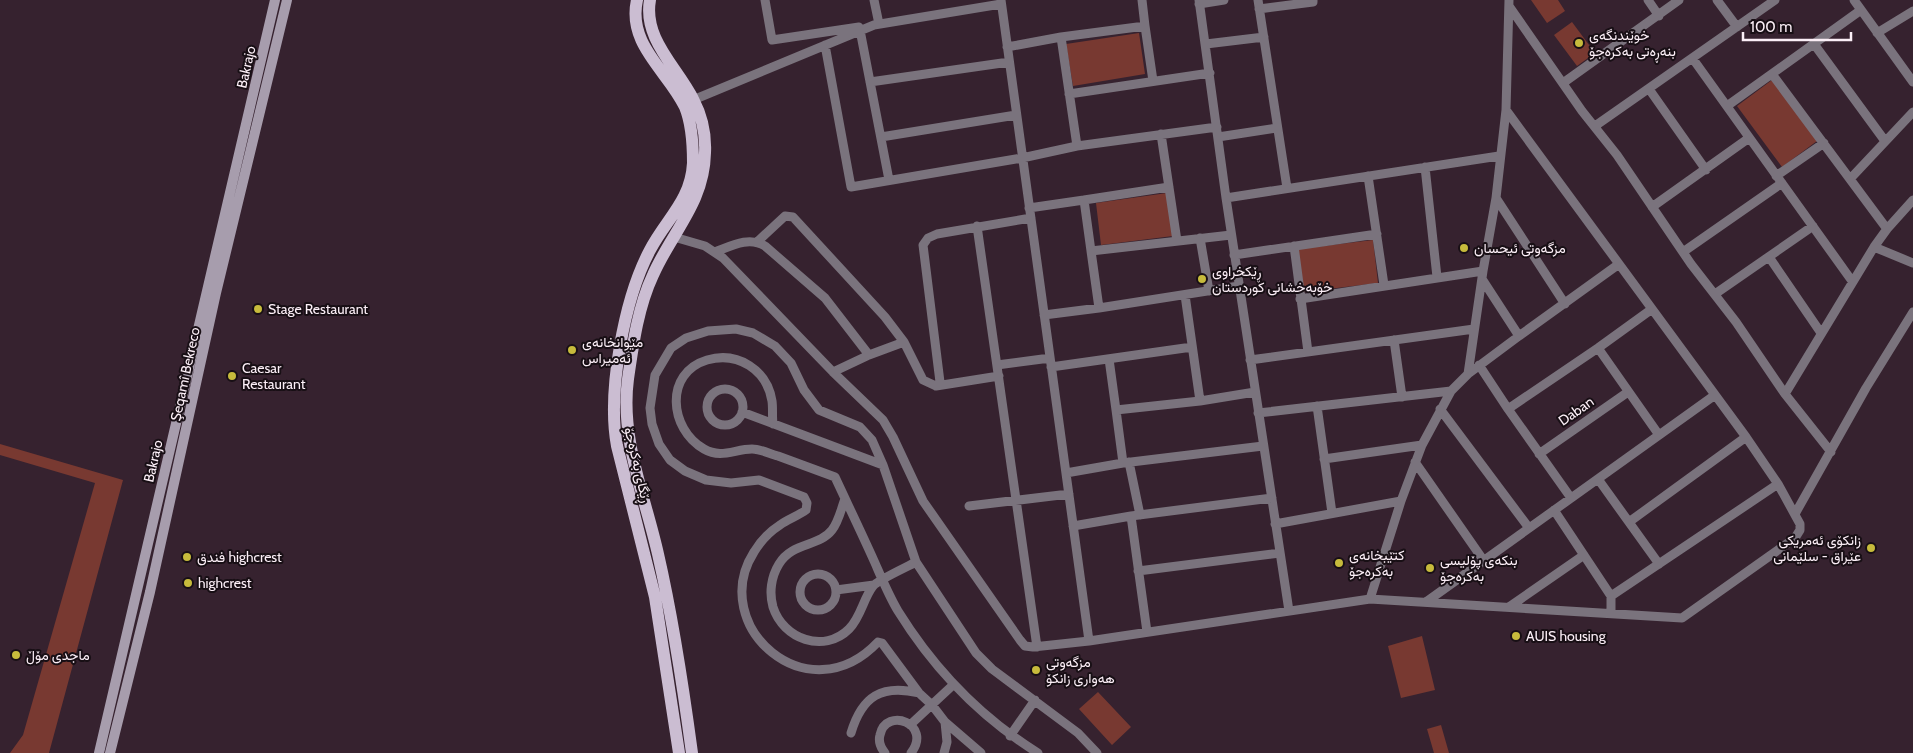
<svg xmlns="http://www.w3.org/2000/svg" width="1913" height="753" font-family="Cabin,Vazirmatn,sans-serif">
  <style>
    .green { fill: #783931 }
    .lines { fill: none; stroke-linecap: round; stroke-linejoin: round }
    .minor { stroke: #7a737d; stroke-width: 9 }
    .secondary { stroke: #a79dad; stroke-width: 10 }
    .primary { stroke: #cbbdd2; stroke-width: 12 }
    .poi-dot { fill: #c7bb3c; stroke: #180f15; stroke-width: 2 }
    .labels { text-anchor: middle; stroke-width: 4; stroke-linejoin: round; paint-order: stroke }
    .poi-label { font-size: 14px; fill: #fceff7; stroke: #180f15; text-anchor: start }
    .street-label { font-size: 14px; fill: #fceff7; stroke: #180f15 }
  </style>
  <rect width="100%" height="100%" fill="#36222f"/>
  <path class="green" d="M 1531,0 L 1558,0 L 1565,11 L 1547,23 Z
    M 1572,22 L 1595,53 L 1577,66 L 1554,35 Z
    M 1139,33 L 1145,74 L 1073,86 L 1066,44 Z
    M 1772,80 L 1817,141 L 1782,167 L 1737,106 Z
    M 1167,193 L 1173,236 L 1101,245 L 1096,203 Z
    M 1373,240 L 1378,283 L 1304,292 L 1298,249 Z
    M 0,444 L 123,480 L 49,753 L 10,753 L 23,735 L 95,483 L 0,455 Z
    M 1422,636 L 1435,690 L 1401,698 L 1388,646 Z
    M 1098,692 L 1131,727 L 1112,745 L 1079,709 Z
    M 1441,725 L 1449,753 L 1434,753 L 1427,729 Z"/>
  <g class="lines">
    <path class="minor" d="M 765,0 L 772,40 L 859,27
      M 874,0 L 879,24
      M 1001,0 L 1089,641
      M 1199,0 L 1226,198 L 1289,611
      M 1258,0 L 1287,188
      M 1648,0 L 1659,16
      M 1717,0 L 1737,27
      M 1854,0 L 1913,82
      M 1199,4 L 1224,0
      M 1509,6 L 1582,111 L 1617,155 L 1691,264 L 1736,322 L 1785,394 L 1831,452
      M 1259,9 L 1313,2 L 1313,0
      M 1145,26 L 1153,81
      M 860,30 L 889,180
      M 1877,33 L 1913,11
      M 1061,37 L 1145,26 L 1142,0
      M 1206,44 L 1264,37
      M 1814,44 L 1885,141
      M 825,45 L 851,187 L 1022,158 L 1077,146
      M 1007,47 L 1061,37 L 1077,146 L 1217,127
      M 1693,59 L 1852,281
      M 1772,74 L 1887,229
      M 870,82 L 1009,62
      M 1563,83 L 1679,0
      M 1649,89 L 1706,170
      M 1069,94 L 1210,73
      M 693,100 L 874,25 L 1001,4
      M 1727,106 L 1861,10
      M 1595,126 L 1775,0
      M 1161,134 L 1177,241
      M 881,137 L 1016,115
      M 1218,137 L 1277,128
      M 1425,167 L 1437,277
      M 1368,176 L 1384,285
      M 1776,176 L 1824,143
      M 1850,179 L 1913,112
      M 1226,198 L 1499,156
      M 1496,198 L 1565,304
      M 1652,207 L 1749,138
      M 1029,208 L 1084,200
      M 977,226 L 1037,647
      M 674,237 L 705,246 L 723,258 L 833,372 L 883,420 L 893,437 L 923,501 L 1020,640 L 1025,646 L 1033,647 L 1089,641 L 1370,599 L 1682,618 L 1795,538 L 1800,530 L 1800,524 L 1778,484 L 1746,437 L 1506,110
      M 1200,238 L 1209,291
      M 757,242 L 785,216 L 793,217 L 885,317 L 904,342
      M 1294,246 L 1308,352
      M 1874,247 L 1913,263
      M 1091,251 L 1084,200 L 1169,187
      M 715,252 C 731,246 749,236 765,246 L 825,298 L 869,355
      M 1683,252 L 1782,183
      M 1234,255 L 1377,234
      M 1769,257 L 1821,333
      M 1482,279 L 1519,336 L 1619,264
      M 1715,294 L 1813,226
      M 1185,295 L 1200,401
      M 1300,299 L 1483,271
      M 1099,308 L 1239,286
      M 1044,315 L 1099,308 L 1091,251 L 1231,235
      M 1394,340 L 1402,397
      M 1598,348 L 1659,435
      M 1109,359 L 1116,410
      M 1250,360 L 1474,329
      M 997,365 L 1050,358
      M 1479,365 L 1508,409
      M 1051,367 L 1192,347
      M 833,372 L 869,355 L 904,342 L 923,380 L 936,386 L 940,382 L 923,245 L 928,238 L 937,234 L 1031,218
      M 1468,374 L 1519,336
      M 936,386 L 999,376
      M707 407a18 18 0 1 1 36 0a18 18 0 1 1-36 0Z
      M 1785,394 L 1874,247 L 1887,229 L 1913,200
      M 1317,406 L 1332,513
      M 1440,409 L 1529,528
      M 742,412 L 883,465
      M 1258,413 L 1451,391
      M 773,424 C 772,416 773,408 772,401 C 767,370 738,351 707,360 C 664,373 669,429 704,449 C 721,459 735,449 752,449 C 761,449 770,454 778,456 C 797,463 816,470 835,477 C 848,505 862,534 875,563 C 882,579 889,596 898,611 C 934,669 980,717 1038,753
      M 1539,454 L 1628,392
      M 1324,459 L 1422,445
      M 1129,462 L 1140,515
      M 1415,462 L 1484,561
      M 1123,463 L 1263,446
      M 1066,473 L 1123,463 L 1116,410 L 1200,401 L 1255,392
      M 1598,479 L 1659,564
      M 1571,498 L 1508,409 L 1598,348 L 1652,309
      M 845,499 C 841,509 839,521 832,530 C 819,547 792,542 779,564 C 771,577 769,593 773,607 C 783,639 824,654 849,629 C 861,617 863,599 873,586 C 878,580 907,567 916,562
      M 969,506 L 1069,494
      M 1554,510 L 1611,596
      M 1795,514 L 1866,388 L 1913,312
      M 1629,522 L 1746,437
      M 1275,524 L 1401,501
      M 1073,526 L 1131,516
      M 1138,571 L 1280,553
      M800 592a18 18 0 1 1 36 0a18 18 0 1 1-36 0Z
      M 836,590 L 874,585
      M 1370,599 L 1401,501 L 1422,445 L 1451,391 L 1468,374 L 1483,271 L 1496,198 L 1506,110 L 1509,0
      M 1426,602 L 1715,395
      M 1509,607 L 1584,555
      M 1611,613 L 1611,596 L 1778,484
      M 1147,632 L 1131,516 L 1272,498
      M 910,725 L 953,685
      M 851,733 C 862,696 882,684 919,693
      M 1010,736 L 1035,700
      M 885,753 C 881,748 878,742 880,735 C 886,706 933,724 911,753
      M 944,753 L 947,742 L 945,722
      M 981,753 L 945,722 L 932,705 L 919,693 L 882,643 L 878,642 C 808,716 707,626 754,552 C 760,542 769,532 780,525 C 788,519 798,516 806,510 L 807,503 L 804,497 L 759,480 L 731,483 L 706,480 L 685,471 L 670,460 L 659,444 L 652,424 L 650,408 L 655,375 L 671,348 L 686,338 L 708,331 L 736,329 L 753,333 L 775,346 L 791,363 L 804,390 L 819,410 L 860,427 L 872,440 L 883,465 L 916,562 L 976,653 L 992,669 L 1078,733 L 1097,753"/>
    <path class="secondary" d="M 99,753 L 275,0
      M 110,753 L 150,592 L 216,293 L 287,0"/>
    <path class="primary" d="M 637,0 C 627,45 668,71 685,107 C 692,124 693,145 693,163 C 691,201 666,219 650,250 C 624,299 607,392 617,446 L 655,597 L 679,753
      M 650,0 C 643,39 677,67 693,99 C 702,116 706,134 705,153 C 704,203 672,232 653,275 C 638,307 633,344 628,379 C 620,439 645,496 658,554 C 673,619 683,686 692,753"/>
  </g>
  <g class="poi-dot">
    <circle cx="1579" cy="43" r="5"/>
    <circle cx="1464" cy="248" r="5"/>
    <circle cx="1202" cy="279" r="5"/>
    <circle cx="258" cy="309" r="5"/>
    <circle cx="572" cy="350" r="5"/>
    <circle cx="232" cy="376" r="5"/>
    <circle cx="1871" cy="548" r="5"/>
    <circle cx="187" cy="557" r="5"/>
    <circle cx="1339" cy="563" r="5"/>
    <circle cx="1430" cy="568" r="5"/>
    <circle cx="188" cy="583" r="5"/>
    <circle cx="1516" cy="636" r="5"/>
    <circle cx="16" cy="655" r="5"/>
    <circle cx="1036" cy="670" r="5"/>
  </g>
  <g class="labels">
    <g class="poi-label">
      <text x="1589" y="40">خوێندنگەی<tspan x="1589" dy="16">بنەڕەتی بەکرەجۆ</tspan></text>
      <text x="1474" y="253">مزگەوتی ئیحسان</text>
      <text x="1212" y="276">ڕێکخراوی<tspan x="1212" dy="16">خۆبەخشانی کوردستان</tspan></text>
      <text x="268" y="314">Stage Restaurant</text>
      <text x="582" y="347">مێوانخانەی<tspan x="582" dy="16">ئەمیراس</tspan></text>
      <text x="242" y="373">Caesar<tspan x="242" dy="16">Restaurant</tspan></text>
      <text x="1861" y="545" text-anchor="end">زانکۆی ئەمریکی<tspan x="1861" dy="16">عێراق - سلێمانی</tspan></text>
      <text x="1349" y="560">کتێبخانەی<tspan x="1349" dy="16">بەکرەجۆ</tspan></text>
      <text x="197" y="562">فندق highcrest</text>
      <text x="1440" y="565">بنکەی پۆلیسی<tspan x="1440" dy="16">بەکرەجۆ</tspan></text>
      <text x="198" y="588">highcrest</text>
      <text x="1526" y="641">AUIS housing</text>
      <text x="26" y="660">ماجدی مۆڵ</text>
      <text x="1046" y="667">مزگەوتی<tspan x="1046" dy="16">هەواری زانکۆ</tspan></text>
    </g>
    <g class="street-label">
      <text transform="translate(246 67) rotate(-77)" y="5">Bakrajo</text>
      <text transform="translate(185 374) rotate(-78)" y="5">Şeqamî Bekreco</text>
      <text transform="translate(1576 411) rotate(-35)" y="5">Daban</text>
      <text transform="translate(153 461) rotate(-77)" y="5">Bakrajo</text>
      <text transform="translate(638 465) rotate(77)" y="5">ڕێگای بەکرەجۆ</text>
    </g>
  </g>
  <path d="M1743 32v8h108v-8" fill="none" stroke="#fceff7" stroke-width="2.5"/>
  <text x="1750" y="32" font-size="15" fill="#fceff7" stroke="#180f15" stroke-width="4" paint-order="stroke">100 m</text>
</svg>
